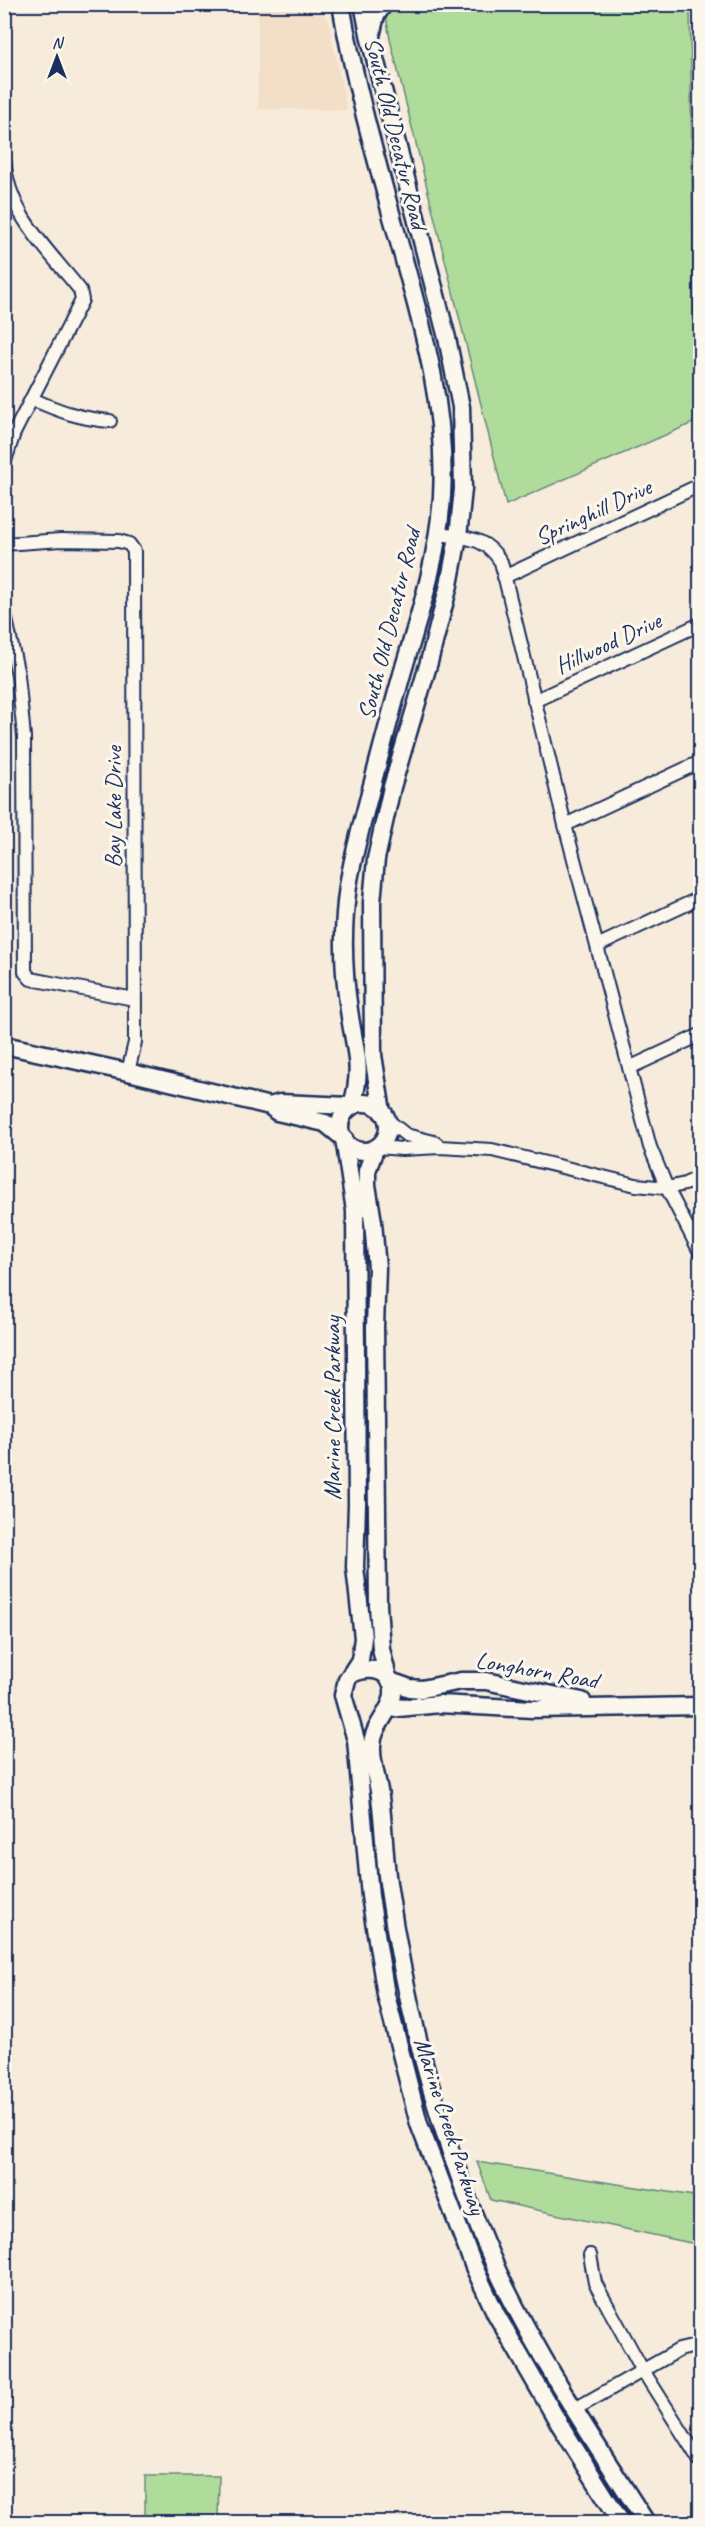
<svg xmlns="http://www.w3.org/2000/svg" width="705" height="2527" font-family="Caveat,sans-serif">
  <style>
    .built { fill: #f3dec7 }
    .green { fill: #b0dc9b; stroke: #66867c; stroke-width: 1.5 }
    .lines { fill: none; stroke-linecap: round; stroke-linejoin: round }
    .minor-casing { stroke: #1b2f5e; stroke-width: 16 }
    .major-casing { stroke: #1b2f5e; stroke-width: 21 }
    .minor { stroke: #fbf7ec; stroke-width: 12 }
    .major { stroke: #fbf7ec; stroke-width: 16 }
    .labels { text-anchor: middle; stroke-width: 6; stroke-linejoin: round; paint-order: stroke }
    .street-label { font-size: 24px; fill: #1b2f5e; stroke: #fbf7ec }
  </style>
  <rect width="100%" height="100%" fill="#f7ecdb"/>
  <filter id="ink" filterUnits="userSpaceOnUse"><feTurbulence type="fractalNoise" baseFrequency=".0167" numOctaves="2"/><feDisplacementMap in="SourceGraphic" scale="12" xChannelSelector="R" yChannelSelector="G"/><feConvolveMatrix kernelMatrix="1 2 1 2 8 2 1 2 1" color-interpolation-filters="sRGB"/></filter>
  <g filter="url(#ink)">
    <path class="built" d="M 258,5 L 315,5 L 328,19 L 347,110 L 258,109 Z"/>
    <path class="green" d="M 384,5 L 690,5 L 695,422 L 506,505 L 390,39 Z
      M 477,2162 L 700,2197 L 700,2245 L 491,2200 Z
      M 145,2476 L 219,2476 L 218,2522 L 145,2522 Z"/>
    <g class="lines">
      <defs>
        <path id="minor" d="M 4,159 C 8,215 47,248 80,290 L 82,300 L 14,433 L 4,464
          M 32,399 C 59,411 81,419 110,421
          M 438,534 C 466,538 485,536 501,562 L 565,825 L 650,1147 L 667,1188 L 700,1252
          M 4,544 L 61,540 L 119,541 L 129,544 L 134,551 L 135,1042 L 128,1072
          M 504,577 L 700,485
          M 4,610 L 18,675 L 24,737 L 25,972 L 31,979 L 134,999
          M 534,701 L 700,624
          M 565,825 L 700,762
          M 597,946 L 700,898
          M 629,1068 L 700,1035
          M 386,1119 L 406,1135 L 434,1142 L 439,1146
          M 378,1147 L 402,1149 L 440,1147 L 492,1150 L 636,1185 L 667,1188 L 685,1184 L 700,1177
          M 590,2255 L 595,2283 L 642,2369 L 700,2461
          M 575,2409 L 679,2350 L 700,2345"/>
        <path id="major" d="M 341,4 C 354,82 376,159 397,235 C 421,321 447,406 442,496 C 438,556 421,610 404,667 C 392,709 381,751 370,793 C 362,824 353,855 348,886 C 342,927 343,970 349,1010 C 354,1048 364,1067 352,1105
          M 363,4 L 370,39 L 447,338 L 461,407 L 463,489 L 458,537 L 449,585 L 429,662 L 392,787 L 376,859 L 372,902 L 373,1055 L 382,1112
          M 371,36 L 376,15 L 384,4
          M 4,1045 L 128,1072 L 270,1106 L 277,1112 L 325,1123 L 341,1136
          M340 1127a24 24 0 1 1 48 0a24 24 0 1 1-48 0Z
          M 270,1106 L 280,1103 L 350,1106
          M 344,1138 L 355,1211 L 357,1504 L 355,1567 L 363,1638 L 360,1660 L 347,1680 L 343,1695 L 356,1740 L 370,1896 L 386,1995 L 419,2124 L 474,2267 L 496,2314 L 557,2420 L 621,2522
          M 375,1149 L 367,1171 L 367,1185 L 373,1222 L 377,1268 L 375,1327 L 378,1605 L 381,1649 L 388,1678
          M 351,1674 C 365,1668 385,1666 392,1684 C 399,1707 372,1723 372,1746 C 371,1763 378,1780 380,1797 C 384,1826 384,1855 388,1883 C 407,2018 442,2148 498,2272 C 539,2359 594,2441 646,2522
          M 390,1681 L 410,1688 L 422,1689 L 461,1681 L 486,1681 L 582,1701
          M 388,1709 L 440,1704 L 532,1709 L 700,1706"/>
      </defs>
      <use href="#minor" class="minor-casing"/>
      <use href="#major" class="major-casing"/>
      <use href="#minor" class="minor"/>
      <use href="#major" class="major"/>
    </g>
  </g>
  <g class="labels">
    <g class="street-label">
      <text transform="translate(396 133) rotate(76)" y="8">South Old Decatur Road</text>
      <text transform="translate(593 512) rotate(-25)" y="8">Springhill Drive</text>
      <text transform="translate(389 624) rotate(-76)" y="8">South Old Decatur Road</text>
      <text transform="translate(608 643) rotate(-25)" y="8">Hillwood Drive</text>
      <text transform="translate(113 807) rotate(-90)" y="8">Bay Lake Drive</text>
      <text transform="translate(332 1408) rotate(-90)" y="8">Marine Creek Parkway</text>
      <text transform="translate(537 1670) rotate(10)" y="8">Longhorn Road</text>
      <text transform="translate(450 2126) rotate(72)" y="8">Marine Creek Parkway</text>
    </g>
  </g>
  <rect width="705" height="2527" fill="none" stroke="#fbf7ec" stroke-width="24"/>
  <rect x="12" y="12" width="681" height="2503" fill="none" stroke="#1b2f5e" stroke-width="2" filter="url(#ink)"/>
  <g transform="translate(57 57)" stroke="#fbf7ec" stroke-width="4.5" paint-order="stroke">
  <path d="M0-4.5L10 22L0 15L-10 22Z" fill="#1b2f5e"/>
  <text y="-9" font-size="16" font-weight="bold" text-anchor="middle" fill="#1b2f5e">N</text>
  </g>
</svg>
